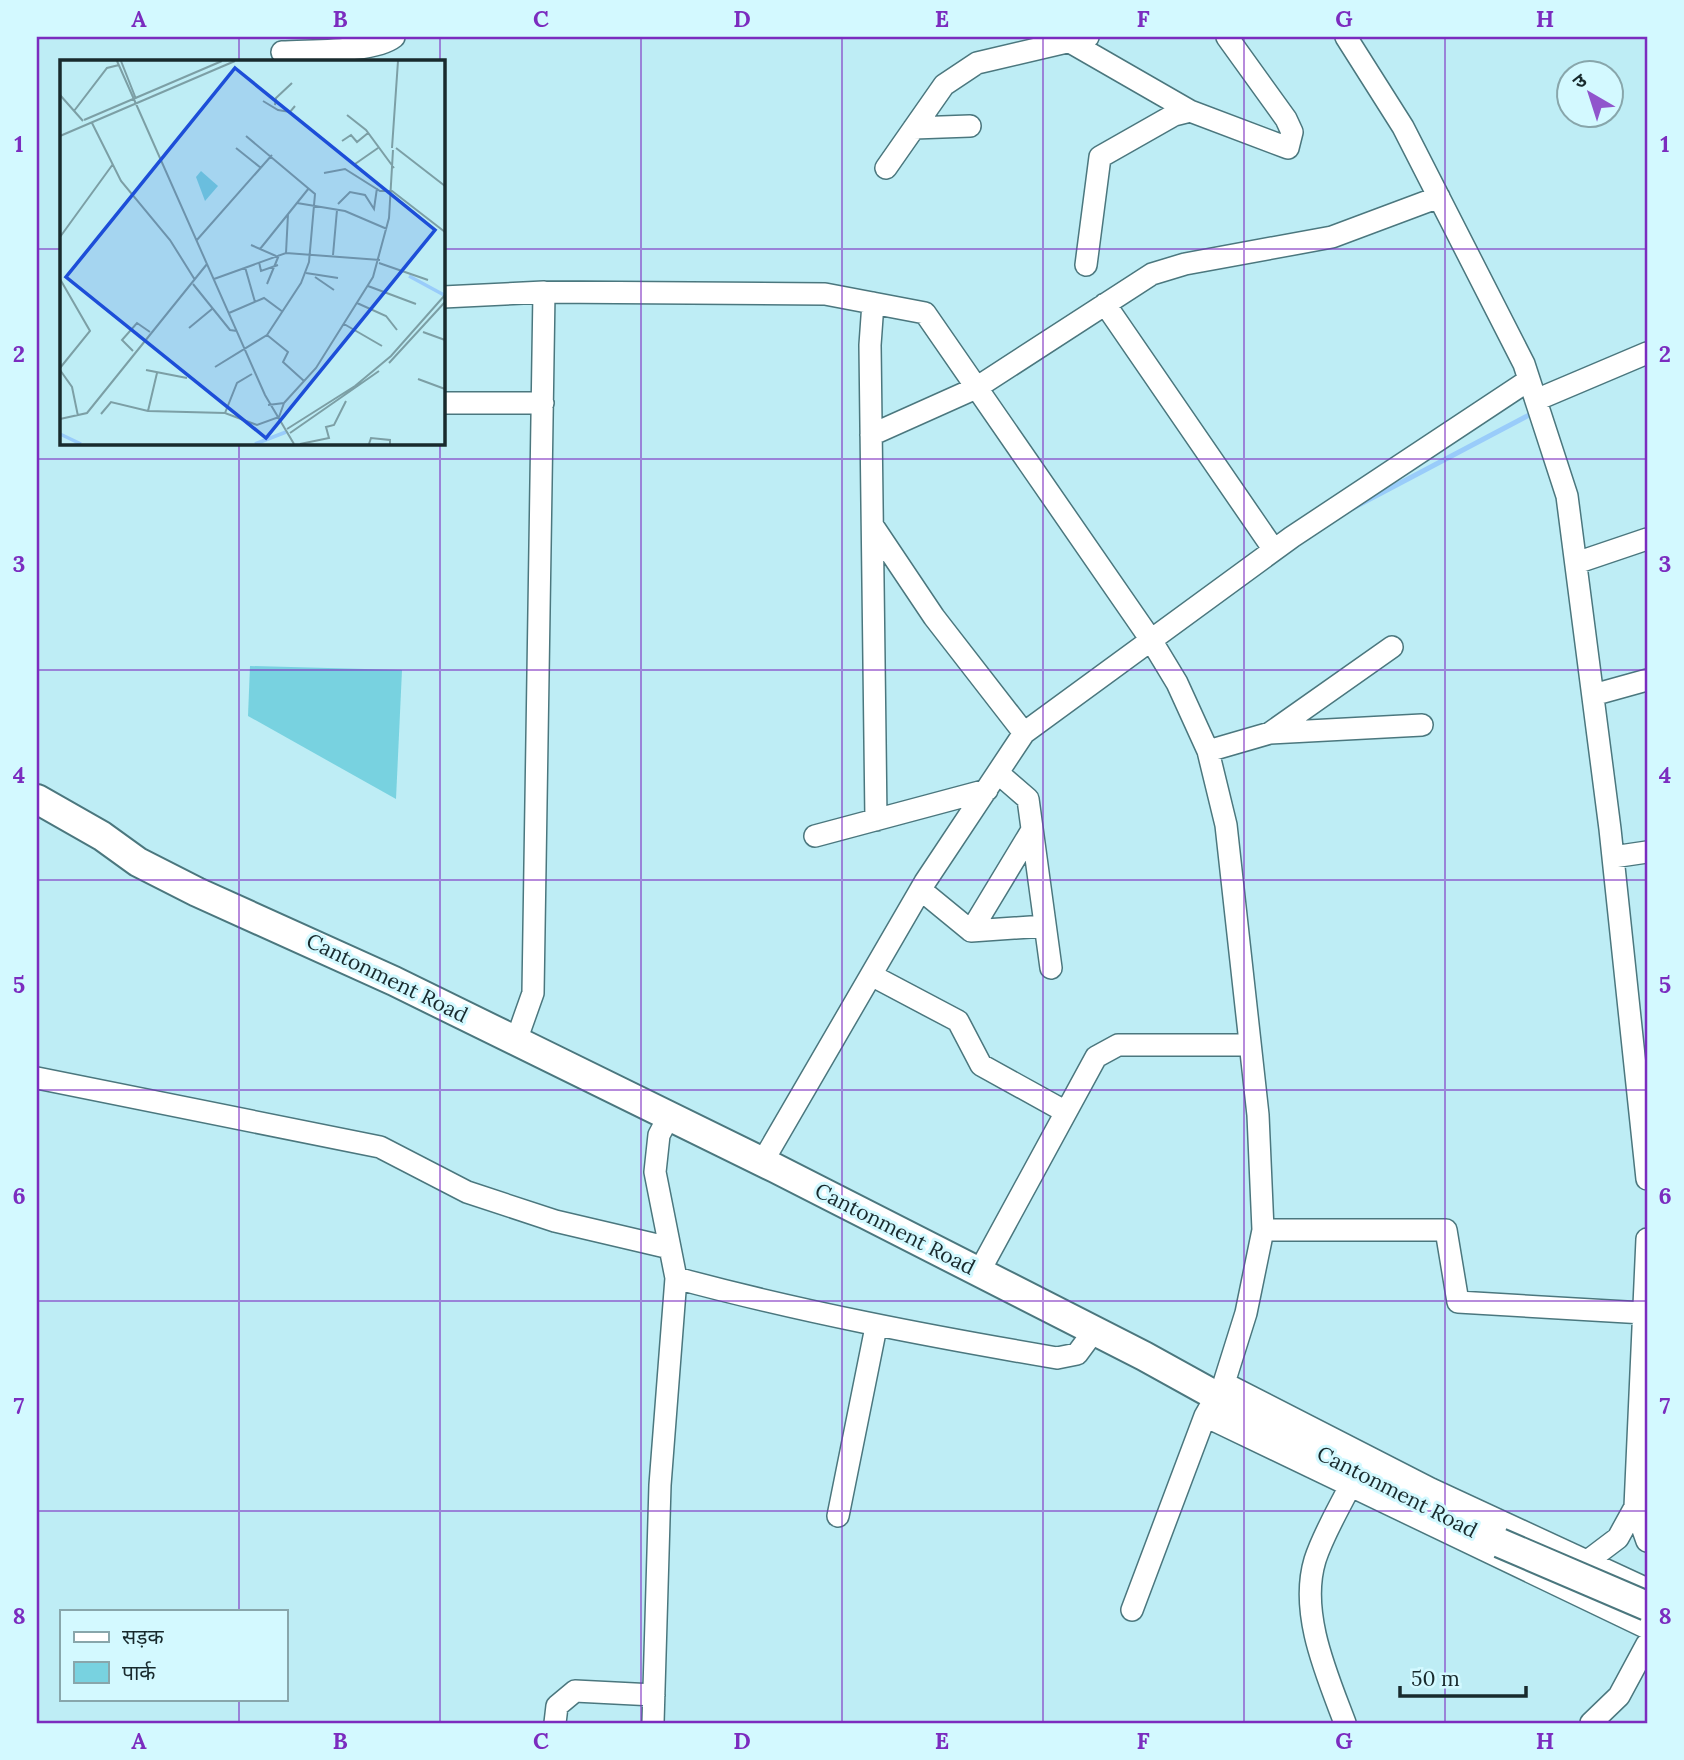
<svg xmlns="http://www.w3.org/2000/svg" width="1684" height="1760" font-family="Lora,'Noto Sans Devanagari',serif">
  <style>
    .green { fill: #78d2e0 }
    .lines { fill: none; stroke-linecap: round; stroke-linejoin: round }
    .stream { stroke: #99ccfa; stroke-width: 5 }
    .street-casing { stroke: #4b777e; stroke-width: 24 }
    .secondary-casing { stroke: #4b777e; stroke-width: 32 }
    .street { stroke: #fff; stroke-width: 21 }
    .secondary { stroke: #fff; stroke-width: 28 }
    .secondary-bridge-casing { stroke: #4b777e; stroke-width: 32; stroke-linecap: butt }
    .secondary-bridge { stroke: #fff; stroke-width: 28 }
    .grid { fill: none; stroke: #7b2cbf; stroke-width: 2; stroke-opacity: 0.55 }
    .labels { text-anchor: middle; stroke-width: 6; stroke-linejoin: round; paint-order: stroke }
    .street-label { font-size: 21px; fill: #182a2d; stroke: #d3f9ff }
    .inset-river { fill: none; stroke: #99ccfa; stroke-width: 3.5 }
    .inset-road { fill: none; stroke: #7c9fa5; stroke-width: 2 }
    .view { fill: #1d4ed8; fill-opacity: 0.15; stroke: #1d4ed8; stroke-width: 3.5 }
    .inset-edge { fill: none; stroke: #182a2d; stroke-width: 3.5 }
    .neatline { fill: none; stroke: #7b2cbf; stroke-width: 2.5 }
    .grid-label { font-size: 23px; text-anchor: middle; font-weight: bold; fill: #7b2cbf }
  </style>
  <rect width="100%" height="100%" fill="#beedf5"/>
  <path class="green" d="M 250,666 L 402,670 L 396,799 L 248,716 Z"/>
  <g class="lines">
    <path class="stream" d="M 1353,508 L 1533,413"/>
    <defs>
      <path id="street" d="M 1346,37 L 1403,127 L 1524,364 L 1567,496 L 1610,829 L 1647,1179
        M 1070,42 L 1190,111
        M 282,52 C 309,50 374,53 394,37
        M 914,128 L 970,126
        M 886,168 L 944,85 L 977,63 L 1088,37
        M 1086,265 L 1100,157 L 1174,115 L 1190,111 L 1288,148 L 1292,132 L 1286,119 L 1227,37
        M 443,297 L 544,292 L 825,294 L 925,313 L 1151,640 L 1177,683 L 1208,751 L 1226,825 L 1258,1115 L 1263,1230 L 1246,1313 L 1224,1383 L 1205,1416 L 1132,1610
        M 873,303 L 870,345 L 876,820
        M 1105,304 L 1274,550
        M 1536,400 L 1647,353
        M 443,403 L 543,403
        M 871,435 L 976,388 L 1152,274 L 1185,264 L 1332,237 L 1439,197
        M 873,526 L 934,617 L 1024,733
        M 1576,563 L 1647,539
        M 1593,695 L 1647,680
        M 1270,733 L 1422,725
        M 1208,751 L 1270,733 L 1392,647
        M 998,773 L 1028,799 L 1051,968
        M 815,836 L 987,790
        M 1613,857 L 1647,852
        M 921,890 L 971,931 L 1032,830
        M 971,931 L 1045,926
        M 871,975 L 958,1021 L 981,1065 L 1066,1112
        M 516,1041 L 533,993 L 544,292
        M 37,1078 L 380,1147 L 467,1192 L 555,1221 L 670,1248
        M 763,1161 L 925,882 L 1024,733 L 1292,537 L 1529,380
        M 1263,1230 L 1446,1230 L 1458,1302 L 1644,1313
        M 979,1272 L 1096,1057 L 1118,1045 L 1250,1045
        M 676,1278 C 802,1312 928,1336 1057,1358 L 1077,1354 L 1094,1331
        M 1224,1383 L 1431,1489 L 1647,1589
        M 1205,1416 L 1647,1628
        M 1635,1507 L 1647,1541
        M 838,1516 L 876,1327
        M 1577,1569 L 1618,1538 L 1635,1507 L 1647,1239
        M 555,1723 L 557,1706 L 575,1691 L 654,1695
        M 653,1723 L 660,1485 L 676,1278 L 655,1172 L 659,1135 L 669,1116
        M 1345,1723 C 1327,1675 1299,1613 1315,1560 C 1323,1535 1338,1510 1350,1486
        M 1591,1723 L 1619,1696 L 1647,1644"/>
      <path id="secondary" d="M 37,799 L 102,836 L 138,862 L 197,892 L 394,981 L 775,1168 L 1144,1356 L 1312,1449 L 1500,1543"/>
    </defs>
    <use href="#street" class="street-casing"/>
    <use href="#secondary" class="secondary-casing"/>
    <use href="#street" class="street"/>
    <use href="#secondary" class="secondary"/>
    <defs>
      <path id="secondary-bridge" d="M 1500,1543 L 1647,1606"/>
    </defs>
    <use href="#secondary-bridge" class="secondary-bridge-casing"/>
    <use href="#secondary-bridge" class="secondary-bridge"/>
  </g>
  <path class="grid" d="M 239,37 L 239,61M 440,37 L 440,61M 641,37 L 641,1723M 842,37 L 842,1723M 1043,37 L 1043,1723M 1244,37 L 1244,1723M 1445,37 L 1445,1723M 37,249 L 61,249M 443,249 L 1647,249M 239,443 L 239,1611M 440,443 L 440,1723M 37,459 L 1647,459M 37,670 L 1647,670M 37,880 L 1647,880M 37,1090 L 1647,1090M 37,1301 L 1647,1301M 37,1511 L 1647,1511M 239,1699 L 239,1723"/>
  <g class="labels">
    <g class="street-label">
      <text transform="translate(387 978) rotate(26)" y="7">Cantonment Road</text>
      <text transform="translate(895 1229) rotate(27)" y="7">Cantonment Road</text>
      <text transform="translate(1397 1492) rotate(27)" y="7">Cantonment Road</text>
    </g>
  </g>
  <g transform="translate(60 60)">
    <rect width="385" height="385" fill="#beedf5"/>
    <path d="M 141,111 L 158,126 L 145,141 L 136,117 Z" fill="#78d2e0"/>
    <path class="inset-river" d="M 349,216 L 384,235M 0,374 L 21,384M 195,384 L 226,372"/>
    <path class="inset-road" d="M 57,1 L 205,335 L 234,384M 61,1 L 76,39M 0,35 L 23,61M 203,41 L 218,50 L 230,52 L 235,46M 215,45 L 216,38 L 232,23M 14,51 L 47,8 L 59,5M 287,55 L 306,70 L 334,108M 24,60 L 162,1M 32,63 L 61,121 L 110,180 L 135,220M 0,76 L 175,1M 282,81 L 291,75 L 297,82 L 308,73M 176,88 L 201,108M 332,88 L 338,1M 336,88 L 385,126M 295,104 L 318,88M 264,113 L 285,109 L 320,131 L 332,131 L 385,172M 237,143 L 285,151 L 327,169M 278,144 L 290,132 L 305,135 L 314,149 L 317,128M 0,177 L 53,104M 136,181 L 212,95M 191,185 L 216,196M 200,189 L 249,128M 226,193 L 228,154M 273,195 L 277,150M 199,202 L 201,211 L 218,205M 319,203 L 368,220M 185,207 L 195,242M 246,213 L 278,218M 255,217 L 274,230M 0,219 L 30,271 L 0,308M 154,219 L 226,193 L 320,200M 133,224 L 170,270 L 177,271M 207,224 L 219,195M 308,226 L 356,244M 297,243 L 326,256 L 337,270M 169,253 L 204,238 L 223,252M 284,264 L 322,286M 129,268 L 152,249M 363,272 L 385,280M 207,275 L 228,292 L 223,302 L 244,321M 73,291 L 62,280 L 77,263 L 90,272M 329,303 L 385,242M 155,307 L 207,275 L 241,223 L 249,202 L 255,134 L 186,76M 0,310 L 12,327 L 18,356M 86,310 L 127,318M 358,319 L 385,329M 208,345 L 224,343 L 256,308 L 313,217 L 329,158 L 333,90M 88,351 L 97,313M 165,353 L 177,323 L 192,314M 41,354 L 51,342 L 88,351 L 165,353 L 197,365 L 219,357 L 224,343M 0,359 L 27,353 L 147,204M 227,369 L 295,326 L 331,296 L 385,235M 230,373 L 319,311M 240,384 L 269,378 L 266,367 L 274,365 L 286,341M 309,384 L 311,378 L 330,380 L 330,384"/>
    <path class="view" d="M 175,8 L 375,170 L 206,378 L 6,217 Z"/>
    <rect width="385" height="385" class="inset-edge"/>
  </g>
  <rect width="1684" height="1760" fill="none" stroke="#d3f9ff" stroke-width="77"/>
  <rect x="60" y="1610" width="228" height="91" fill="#d3f9ff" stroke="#88a6ab" stroke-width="2"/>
  <rect x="74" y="1632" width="35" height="10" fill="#ffffff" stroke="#88a6ab" stroke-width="2"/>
  <text x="122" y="1644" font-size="21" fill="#182a2d">सड़क</text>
  <rect x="74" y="1662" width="35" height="21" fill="#78d2e0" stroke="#88a6ab" stroke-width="2"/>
  <text x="122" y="1680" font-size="21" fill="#182a2d">पार्क</text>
  <g transform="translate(1590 94) rotate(321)"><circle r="33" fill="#d3f9ff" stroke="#88a6ab" stroke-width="2"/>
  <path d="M0-5L12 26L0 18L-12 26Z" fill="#9055cc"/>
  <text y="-10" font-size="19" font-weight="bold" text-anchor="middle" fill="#182a2d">उ</text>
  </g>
  <path d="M1400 1686v10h126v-10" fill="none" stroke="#182a2d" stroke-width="3.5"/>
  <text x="1411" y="1686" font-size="21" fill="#182a2d" stroke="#d3f9ff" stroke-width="5" paint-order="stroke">50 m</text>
  <rect x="38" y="38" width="1608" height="1684" class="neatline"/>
  <g class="grid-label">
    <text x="139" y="27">A</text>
    <text x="340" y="27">B</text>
    <text x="541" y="27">C</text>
    <text x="742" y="27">D</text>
    <text x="942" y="27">E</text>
    <text x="1143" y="27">F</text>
    <text x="1344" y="27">G</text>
    <text x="1545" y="27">H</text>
    <text x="19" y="152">1</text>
    <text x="1665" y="152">1</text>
    <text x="19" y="362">2</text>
    <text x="1665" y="362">2</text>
    <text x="19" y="572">3</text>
    <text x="1665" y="572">3</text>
    <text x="19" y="783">4</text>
    <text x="1665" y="783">4</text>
    <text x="19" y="993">5</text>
    <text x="1665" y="993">5</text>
    <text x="19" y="1204">6</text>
    <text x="1665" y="1204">6</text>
    <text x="19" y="1414">7</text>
    <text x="1665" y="1414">7</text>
    <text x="19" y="1624">8</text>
    <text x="1665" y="1624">8</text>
    <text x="139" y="1749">A</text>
    <text x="340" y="1749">B</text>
    <text x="541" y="1749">C</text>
    <text x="742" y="1749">D</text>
    <text x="942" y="1749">E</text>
    <text x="1143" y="1749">F</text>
    <text x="1344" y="1749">G</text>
    <text x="1545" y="1749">H</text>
  </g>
</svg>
